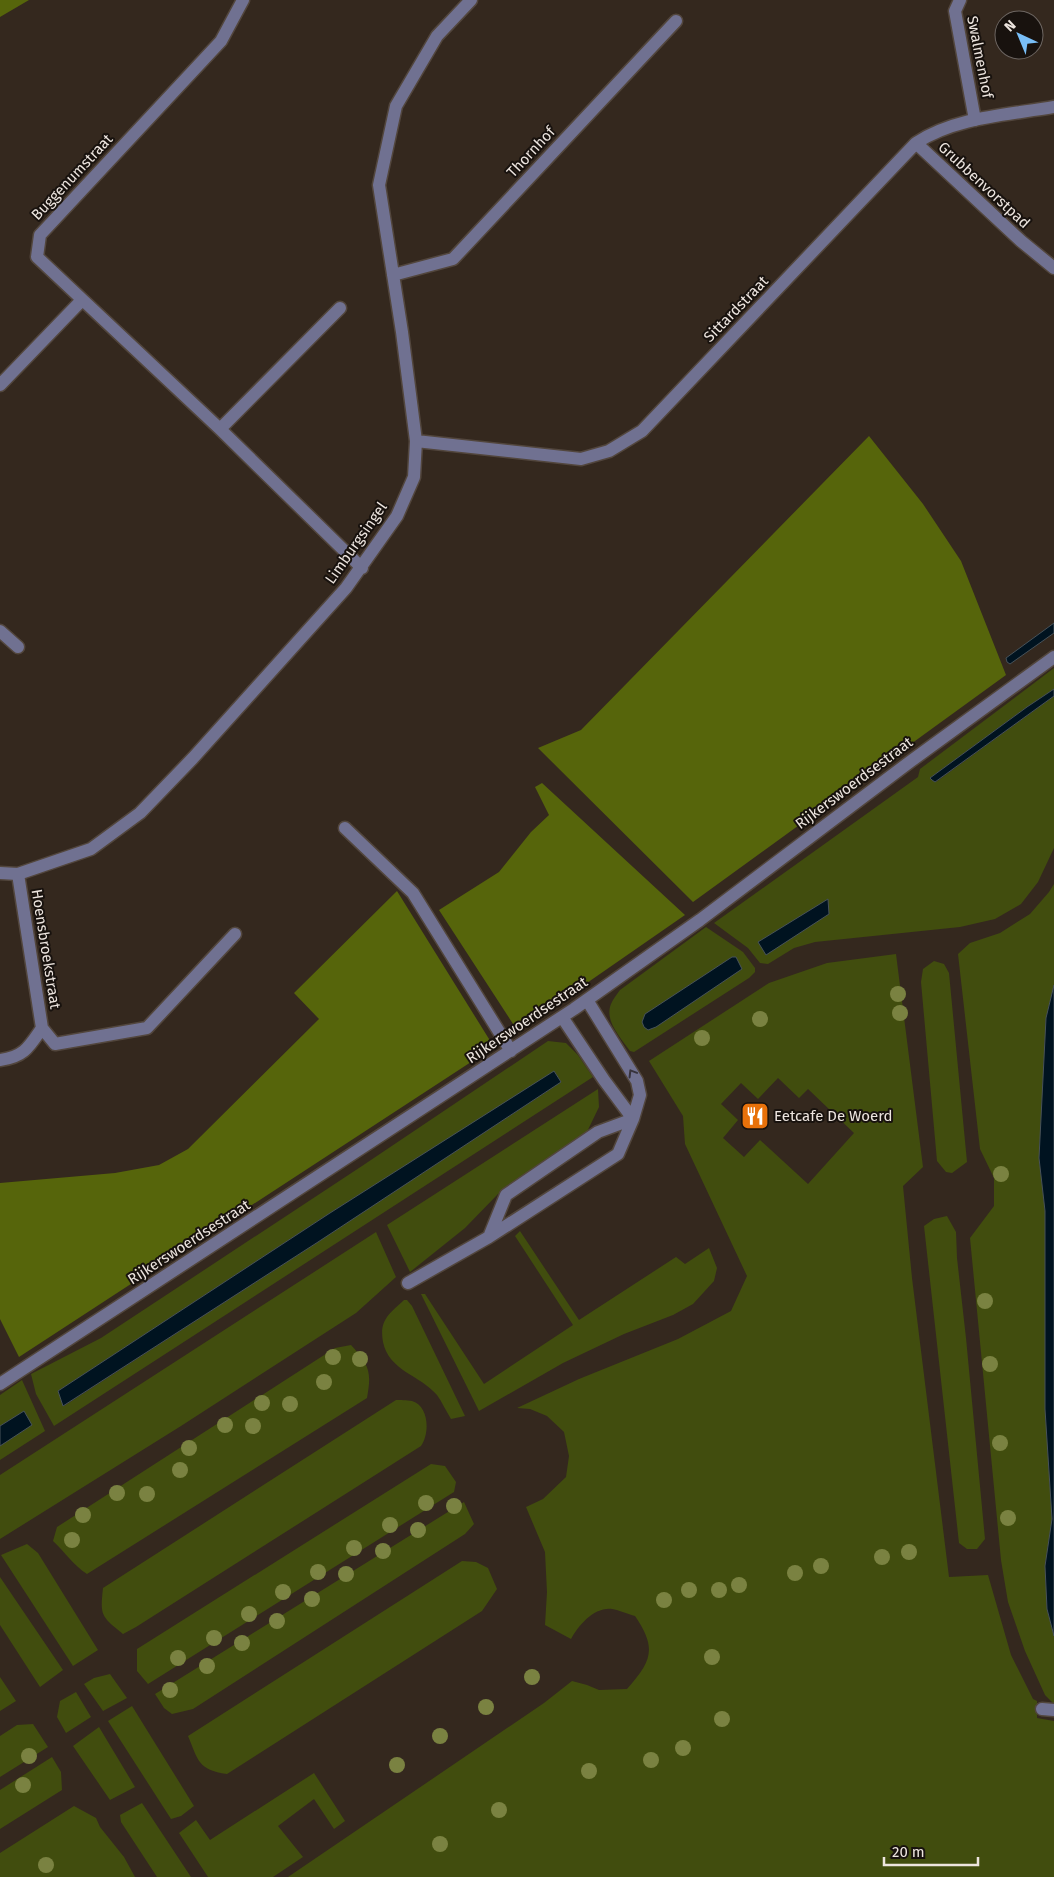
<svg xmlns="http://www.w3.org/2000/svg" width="1054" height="1877" font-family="'Fira Sans',sans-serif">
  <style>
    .green { fill: #414d0e; fill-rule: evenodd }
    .forest { fill: #56650b }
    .water { fill: #001320; stroke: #475259 }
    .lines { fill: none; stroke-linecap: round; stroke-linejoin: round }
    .minor-casing { stroke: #52463d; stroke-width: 15 }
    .minor { stroke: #707191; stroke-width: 12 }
    .tree { fill: #7a8241 }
    .oneway { stroke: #37333c }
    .labels { text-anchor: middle; stroke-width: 4; stroke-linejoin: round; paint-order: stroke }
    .street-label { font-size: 15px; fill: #ede5df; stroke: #18120e }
    .poi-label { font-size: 15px; fill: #ede5df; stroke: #18120e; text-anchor: start }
  </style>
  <rect width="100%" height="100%" fill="#34281e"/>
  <path class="green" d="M 1054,668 L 1054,689 L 1027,707 L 930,778 L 932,780 L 936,782 L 1054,696 L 1054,848 L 1038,882 L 1021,904 L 995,919 L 960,927 L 815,942 L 794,948 L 768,964 L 760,963 L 748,948 L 714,923 L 918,777 L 920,769 Z
    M 1054,884 L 1054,985 L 1046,1018 L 1039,1158 L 1045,1211 L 1045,1409 L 1052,1519 L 1045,1566 L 1047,1609 L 1054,1636 L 1054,1704 L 1045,1695 L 1025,1651 L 1008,1602 L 1001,1560 L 970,1238 L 994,1206 L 994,1178 L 980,1149 L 958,954 L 970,943 L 1000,933 L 1030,914 L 1049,892 Z
    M 706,927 L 743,952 L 755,968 L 755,972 L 749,978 L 634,1052 L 630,1051 C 621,1038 604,1021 611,1004 C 613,999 617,994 620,990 Z
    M 896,954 L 923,1167 L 903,1186 L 912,1278 L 949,1577 L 988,1575 L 1011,1655 L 1033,1699 L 1037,1701 L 1037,1718 L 1054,1721 L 1054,1877 L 288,1877 L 544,1703 L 572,1681 L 587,1685 L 599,1690 L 627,1689 C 652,1661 657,1648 635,1616 C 628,1614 619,1610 612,1609 C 594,1607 579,1625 571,1639 L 545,1625 L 547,1592 L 545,1552 L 526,1507 L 543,1499 L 566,1477 L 569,1456 L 564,1432 L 547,1416 L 530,1409 L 517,1408 L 579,1379 L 678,1339 L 731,1311 L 747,1276 L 685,1144 L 683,1116 L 649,1061 L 769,983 L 827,963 ZM 778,1078 L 799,1098 L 808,1089 L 854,1133 L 808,1184 L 760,1140 L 744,1157 L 723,1138 L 738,1120 L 721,1104 L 741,1083 L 758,1099 Z
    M 934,961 L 944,964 L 949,973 L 967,1162 L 952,1173 L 946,1172 L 937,1161 L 921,982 L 923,969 Z
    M 548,1041 L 566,1043 L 578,1055 L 593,1077 L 54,1426 L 36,1394 L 31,1374 L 101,1338 L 362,1166 ZM 555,1072 L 561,1082 L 318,1242 L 64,1406 L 58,1391 L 330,1213 Z
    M 598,1089 L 599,1107 L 584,1138 L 498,1194 L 465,1228 L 410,1272 L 387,1225 Z
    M 947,1216 L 956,1232 L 957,1258 L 966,1338 L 985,1539 L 977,1549 L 967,1549 L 959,1543 L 924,1226 L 934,1219 Z
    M 520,1231 L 579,1320 L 676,1257 L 685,1264 L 709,1248 L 717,1268 L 714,1281 L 693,1304 L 673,1315 L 624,1334 L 563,1363 L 479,1411 L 421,1294 L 425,1294 L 484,1384 L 573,1325 L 515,1236 Z
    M 376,1232 L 396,1277 L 356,1313 L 181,1426 L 0,1539 L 0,1475 Z
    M 404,1300 L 407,1300 L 412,1306 L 465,1416 L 451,1419 C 446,1411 442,1402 437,1395 C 420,1375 389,1371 383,1342 C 379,1320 389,1314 404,1300 Z
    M 351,1345 C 369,1365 372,1371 367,1398 L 87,1574 C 73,1565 65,1552 53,1541 L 57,1527 L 335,1348 Z
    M 22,1380 L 45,1431 L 0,1460 L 0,1446 L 23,1412 L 0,1426 L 0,1395 Z
    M 396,1400 C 400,1400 407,1400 412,1401 C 429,1406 430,1433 421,1446 L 136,1627 L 123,1634 C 101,1616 100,1616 103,1588 Z
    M 431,1464 L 445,1466 L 456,1482 L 454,1492 L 148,1684 L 137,1671 L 137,1649 Z
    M 464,1502 L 474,1524 L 465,1534 L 193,1709 L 172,1714 L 164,1708 L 155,1694 Z
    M 27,1544 L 38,1553 L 98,1650 L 73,1666 L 1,1555 Z
    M 462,1561 L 476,1562 L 488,1568 L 497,1589 L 482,1611 L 227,1774 C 198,1770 198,1760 188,1736 Z
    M 0,1577 L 63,1670 L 40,1687 L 0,1625 Z
    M 110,1674 L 127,1698 L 103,1711 L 84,1684 L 94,1678 Z
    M 0,1677 L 16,1701 L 0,1711 Z
    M 76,1692 L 91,1717 L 66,1733 L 57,1717 L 60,1701 Z
    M 132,1706 L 194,1806 L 181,1816 L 171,1819 L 108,1721 Z
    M 33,1724 L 48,1747 L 0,1777 L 0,1736 L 17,1725 Z
    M 99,1727 L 135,1787 L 110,1800 L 73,1746 Z
    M 52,1757 L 61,1772 L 62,1790 L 0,1829 L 0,1790 Z
    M 314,1773 L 345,1821 L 334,1829 L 314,1799 L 278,1826 L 303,1857 L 273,1877 L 208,1877 L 179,1833 L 196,1820 L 210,1840 Z
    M 142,1803 L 191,1877 L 157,1877 L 121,1822 L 120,1815 Z
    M 74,1806 L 96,1818 L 100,1827 L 124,1857 L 135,1877 L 0,1877 L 0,1853 Z"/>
  <path class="forest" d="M 0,0 L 29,0 L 0,17 Z
    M 869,436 L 923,504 L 961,561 L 1006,675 L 693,902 L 538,748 L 581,730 Z
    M 542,783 L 685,915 L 535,1019 L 528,1026 L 517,1030 L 439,910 L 499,872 L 531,832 L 549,815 L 535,787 Z
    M 397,891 L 494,1047 L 19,1357 L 0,1319 L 0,1183 L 115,1173 L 159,1165 L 188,1149 L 319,1019 L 294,993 Z"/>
  <path class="water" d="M 1054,623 L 1054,633 L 1010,664 L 1007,662 L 1006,658 Z
    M 1054,689 L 1054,696 L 935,782 L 932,780 L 930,778 L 1027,707 Z
    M 828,899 L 829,914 L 766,955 L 758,942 Z
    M 732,957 L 736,957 L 742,969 L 656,1027 L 648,1030 L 644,1027 L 642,1022 L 645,1014 Z
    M 1054,985 L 1054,1636 L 1047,1609 L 1045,1566 L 1052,1519 L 1045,1409 L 1045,1211 L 1039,1158 L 1046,1018 Z
    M 554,1071 L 561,1082 L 318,1242 L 63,1406 L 58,1391 L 330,1213 Z
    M 24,1411 L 32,1425 L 0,1446 L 0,1426 Z"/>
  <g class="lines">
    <defs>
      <path id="minor" d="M 243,0 L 221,41 L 40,235 L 37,257 L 220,429 L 362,568
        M 960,0 L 955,11 L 975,120
        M 916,143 L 1021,241 L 1054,268
        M 393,275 L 453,259 L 676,21
        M 0,385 L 82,300
        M 220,429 L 340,308
        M 416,441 L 581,459 L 609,451 L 642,431 L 916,143 C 955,117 1008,115 1054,107
        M 0,631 L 18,647
        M 345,828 L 413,893 L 511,1051
        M 0,873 L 18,874 L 91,849 L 140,813 L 193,758 L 346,588 L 397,516 L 414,477 L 416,441 L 402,332 L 379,185 L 396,106 L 437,36 L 471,0
        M 562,1017 L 604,1080 L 633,1119
        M 42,1028 L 55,1044 L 147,1028 L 235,934
        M 0,1060 C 24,1057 29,1047 42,1028 L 18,874
        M 489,1237 L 506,1195 L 598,1132 L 633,1119
        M 408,1283 L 489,1237 L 618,1154 L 633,1119 L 640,1095 L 637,1081 L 587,1000
        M 0,1384 L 574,1009 L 700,920 L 911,761 L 1054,657
        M 1042,1709 L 1054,1710"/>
    </defs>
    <use href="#minor" class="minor-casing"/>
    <use href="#minor" class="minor"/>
  </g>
  <g class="tree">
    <circle cx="898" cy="994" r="8"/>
    <circle cx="900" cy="1013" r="8"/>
    <circle cx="760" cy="1019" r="8"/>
    <circle cx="702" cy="1038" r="8"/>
    <circle cx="1001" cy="1174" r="8"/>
    <circle cx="985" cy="1301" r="8"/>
    <circle cx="333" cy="1357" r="8"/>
    <circle cx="360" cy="1359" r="8"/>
    <circle cx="990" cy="1364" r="8"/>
    <circle cx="324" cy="1382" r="8"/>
    <circle cx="262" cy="1403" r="8"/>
    <circle cx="290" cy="1404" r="8"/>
    <circle cx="225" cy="1425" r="8"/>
    <circle cx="253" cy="1426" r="8"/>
    <circle cx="1000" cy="1443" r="8"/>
    <circle cx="189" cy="1448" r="8"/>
    <circle cx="180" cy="1470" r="8"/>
    <circle cx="117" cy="1493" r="8"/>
    <circle cx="147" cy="1494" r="8"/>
    <circle cx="426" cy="1503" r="8"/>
    <circle cx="454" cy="1506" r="8"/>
    <circle cx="83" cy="1515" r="8"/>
    <circle cx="1008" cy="1518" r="8"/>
    <circle cx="390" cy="1525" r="8"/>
    <circle cx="418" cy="1530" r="8"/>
    <circle cx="72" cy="1540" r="8"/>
    <circle cx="354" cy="1548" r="8"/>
    <circle cx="383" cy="1551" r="8"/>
    <circle cx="909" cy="1552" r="8"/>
    <circle cx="882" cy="1557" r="8"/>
    <circle cx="821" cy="1566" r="8"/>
    <circle cx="318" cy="1572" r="8"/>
    <circle cx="795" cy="1573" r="8"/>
    <circle cx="346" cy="1574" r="8"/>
    <circle cx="739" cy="1585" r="8"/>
    <circle cx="689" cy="1590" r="8"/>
    <circle cx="719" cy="1590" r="8"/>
    <circle cx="283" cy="1592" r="8"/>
    <circle cx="312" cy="1599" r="8"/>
    <circle cx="664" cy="1600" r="8"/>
    <circle cx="249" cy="1614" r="8"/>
    <circle cx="277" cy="1621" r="8"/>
    <circle cx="214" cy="1638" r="8"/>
    <circle cx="242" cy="1643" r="8"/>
    <circle cx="712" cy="1657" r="8"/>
    <circle cx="178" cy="1658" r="8"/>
    <circle cx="207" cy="1666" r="8"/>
    <circle cx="532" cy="1677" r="8"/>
    <circle cx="170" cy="1690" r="8"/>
    <circle cx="486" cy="1707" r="8"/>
    <circle cx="722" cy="1719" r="8"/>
    <circle cx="440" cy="1736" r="8"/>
    <circle cx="683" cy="1748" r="8"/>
    <circle cx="29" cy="1756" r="8"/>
    <circle cx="651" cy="1760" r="8"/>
    <circle cx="397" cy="1765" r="8"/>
    <circle cx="589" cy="1771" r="8"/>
    <circle cx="23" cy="1785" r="8"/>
    <circle cx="499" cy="1810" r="8"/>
    <circle cx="440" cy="1844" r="8"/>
    <circle cx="46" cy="1865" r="8"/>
  </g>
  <defs><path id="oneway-chevron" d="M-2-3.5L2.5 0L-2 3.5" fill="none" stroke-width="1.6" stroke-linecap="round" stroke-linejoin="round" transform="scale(1.25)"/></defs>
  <use class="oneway" href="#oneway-chevron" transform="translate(632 1073) rotate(-121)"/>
  <defs>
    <symbol id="restaurant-square" viewBox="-11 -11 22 22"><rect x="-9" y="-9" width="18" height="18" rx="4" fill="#e8710a" stroke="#18120e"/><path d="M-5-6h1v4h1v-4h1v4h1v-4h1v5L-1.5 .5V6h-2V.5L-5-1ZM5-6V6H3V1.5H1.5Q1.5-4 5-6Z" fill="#fff"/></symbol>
  </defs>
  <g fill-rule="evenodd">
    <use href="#restaurant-square" x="739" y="1100" width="32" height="32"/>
  </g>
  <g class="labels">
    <g class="street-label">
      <text transform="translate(980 57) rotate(79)" y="5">Swalmenhof</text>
      <text transform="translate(531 152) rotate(-47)" y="5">Thornhof</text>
      <text transform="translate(72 177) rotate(-47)" y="5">Buggenumstraat</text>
      <text transform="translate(984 185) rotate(43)" y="5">Grubbenvorstpad</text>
      <text transform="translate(736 309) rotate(-46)" y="5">Sittardstraat</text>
      <text transform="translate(356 543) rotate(-55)" y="5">Limburgsingel</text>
      <text transform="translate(854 783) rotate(-37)" y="5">Rijkerswoerdsestraat</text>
      <text transform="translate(46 949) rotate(81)" y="5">Hoensbroekstraat</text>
      <text transform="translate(527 1020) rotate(-34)" y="5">Rijkerswoerdsestraat</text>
      <text transform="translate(189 1242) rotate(-33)" y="5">Rijkerswoerdsestraat</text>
    </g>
    <g class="poi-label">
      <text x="774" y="1121">Eetcafe De Woerd</text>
    </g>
  </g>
  <g transform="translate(1019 35) rotate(316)"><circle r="24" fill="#18120e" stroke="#6d6662"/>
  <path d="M0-4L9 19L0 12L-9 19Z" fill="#79bff8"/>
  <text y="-8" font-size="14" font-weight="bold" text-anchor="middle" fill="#ede5df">N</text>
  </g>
  <path d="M884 1857v8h94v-8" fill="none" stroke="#ede5df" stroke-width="2.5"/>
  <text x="892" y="1857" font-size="15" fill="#ede5df" stroke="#18120e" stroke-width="4" paint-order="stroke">20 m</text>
</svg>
